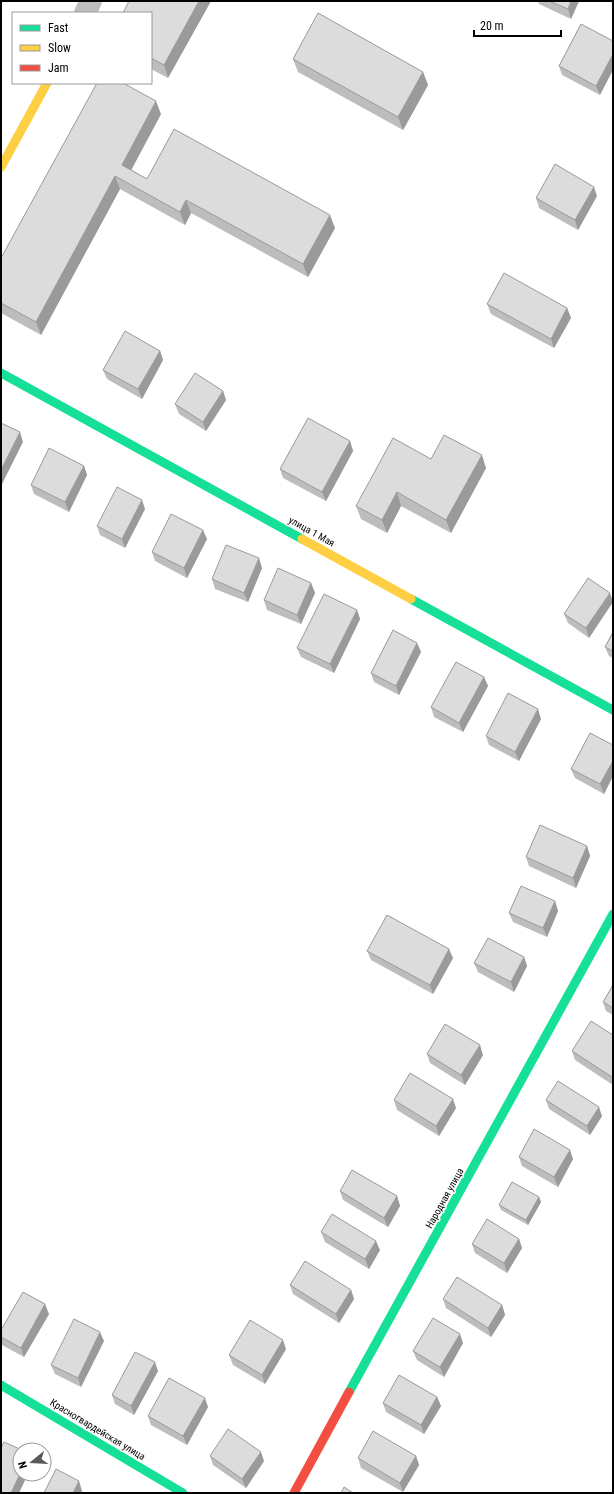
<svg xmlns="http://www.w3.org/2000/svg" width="614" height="1494" font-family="'Roboto Condensed',sans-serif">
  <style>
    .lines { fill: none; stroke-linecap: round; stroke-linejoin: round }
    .street { stroke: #bebebe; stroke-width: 22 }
    .fast { stroke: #16e098; stroke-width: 9 }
    .slow { stroke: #ffcf43; stroke-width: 9 }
    .jam { stroke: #f24e42; stroke-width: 9 }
    .wall { fill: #bdbdbd }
    .shaded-wall { fill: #9a9a9a }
    .building { fill: #dcdcdc; stroke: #9a9a9a }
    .labels { text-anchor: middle; stroke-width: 3; stroke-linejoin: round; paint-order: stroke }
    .street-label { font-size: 10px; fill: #000; stroke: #fff }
  </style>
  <rect width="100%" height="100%" fill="#fff"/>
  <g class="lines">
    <path class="street" d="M 85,13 L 91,1"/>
    <path class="fast" d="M 1,373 L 302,539
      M 411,599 L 613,710
      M 1,1385 L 183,1493
      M 349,1392 L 613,914"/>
    <path class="slow" d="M 1,167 L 47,83
      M 302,539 L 411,599"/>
    <path class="jam" d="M 294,1493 L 349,1392"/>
  </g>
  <path class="wall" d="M 129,1 L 211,1 L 168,78 L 151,69 L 151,13 Z
    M 538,1 L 579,1 L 571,19 L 539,4 Z
    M 581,24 L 600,95 L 562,75 L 559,66 Z
    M 293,59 L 423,72 L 428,85 L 403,130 L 298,72 Z
    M 161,114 L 131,170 L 147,179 L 335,228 L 308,277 L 191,213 L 185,225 L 120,189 L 41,335 L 1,313 L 1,258 Z
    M 597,196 L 578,230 L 539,208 L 536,198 Z
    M 487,304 L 567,308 L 571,318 L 554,348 L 491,314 Z
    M 160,351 L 163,360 L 142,399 L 107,379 L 103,370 Z
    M 223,391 L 226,400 L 206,431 L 179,414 L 175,404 Z
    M 350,441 L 353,451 L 326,501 L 283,478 L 280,469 Z
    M 431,459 L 486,468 L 451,533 L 401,506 L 387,533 L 361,519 L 356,506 Z
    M 84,466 L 87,475 L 69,512 L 34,494 L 31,485 Z
    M 145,509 L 125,548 L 100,535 L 97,526 Z
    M 207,539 L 187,578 L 155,561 L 152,552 Z
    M 262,568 L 248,602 L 215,589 L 212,579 Z
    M 311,583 L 315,593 L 301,624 L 267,610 L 264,600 Z
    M 613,601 L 589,638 L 568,623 L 564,614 Z
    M 357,610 L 360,619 L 334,673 L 301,657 L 297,648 Z
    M 613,632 L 613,658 L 609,656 L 605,647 Z
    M 417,643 L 421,652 L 399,695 L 374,682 L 371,673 Z
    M 484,677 L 488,686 L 463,732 L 434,717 L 431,707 Z
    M 541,719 L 519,761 L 489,745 L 486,736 Z
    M 613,745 L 613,776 L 604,794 L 575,778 L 571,769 Z
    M 587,846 L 590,856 L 576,888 L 529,866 L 526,857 Z
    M 555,901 L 558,911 L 547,937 L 513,922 L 509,913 Z
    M 367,951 L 453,958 L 433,994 L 371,960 Z
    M 524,957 L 527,966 L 514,992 L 478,972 L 474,963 Z
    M 613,985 L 613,1015 L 606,1011 L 603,1002 Z
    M 613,1035 L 613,1085 L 575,1060 L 572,1051 Z
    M 427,1054 L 483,1055 L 465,1085 L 430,1063 Z
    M 394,1100 L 456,1108 L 439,1136 L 397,1110 Z
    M 546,1100 L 602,1116 L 590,1135 L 549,1109 Z
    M 519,1157 L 573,1159 L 558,1187 L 522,1166 Z
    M 340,1191 L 397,1196 L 400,1206 L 388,1227 L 343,1200 Z
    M 539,1197 L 541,1202 L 528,1225 L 501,1210 L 499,1205 Z
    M 321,1232 L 380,1250 L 369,1269 L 325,1242 Z
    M 519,1239 L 522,1248 L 507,1273 L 475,1253 L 472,1244 Z
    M 290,1285 L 351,1290 L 354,1299 L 339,1323 L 293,1294 Z
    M 443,1299 L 502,1305 L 505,1315 L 491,1337 L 446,1308 Z
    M 49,1314 L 24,1357 L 2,1345 L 1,1330 Z
    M 104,1341 L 81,1387 L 55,1374 L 51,1365 Z
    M 463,1343 L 444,1377 L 417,1360 L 413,1351 Z
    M 286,1349 L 265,1384 L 233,1365 L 229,1355 Z
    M 158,1371 L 134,1415 L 115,1404 L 112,1395 Z
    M 437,1397 L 441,1406 L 424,1434 L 386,1412 L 383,1403 Z
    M 208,1407 L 187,1445 L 151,1425 L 148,1416 Z
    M 210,1456 L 264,1461 L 246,1488 L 213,1465 Z
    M 416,1456 L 419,1465 L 403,1492 L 361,1468 L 358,1458 Z"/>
  <path class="shaded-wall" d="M 199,1 L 211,1 L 168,78 L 164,65 Z
    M 571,1 L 579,1 L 571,19 L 568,9 Z
    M 613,54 L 613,70 L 600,95 L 596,86 Z
    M 423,72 L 428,85 L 403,130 L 398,117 Z
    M 156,101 L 161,114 L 127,178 L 122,165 Z
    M 115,176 L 120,189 L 41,335 L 36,322 Z
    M 594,187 L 597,196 L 578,230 L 575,220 Z
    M 186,200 L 191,213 L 185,225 L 180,212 Z
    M 330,215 L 335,228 L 308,277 L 303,264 Z
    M 567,308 L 571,318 L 554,348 L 551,339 Z
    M 160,351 L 163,360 L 142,399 L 138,389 Z
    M 223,391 L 226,400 L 206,431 L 203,422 Z
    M 20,432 L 23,442 L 1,486 L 1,470 Z
    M 350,441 L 353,451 L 326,501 L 322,492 Z
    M 482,455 L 486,468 L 451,533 L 446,520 Z
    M 84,466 L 87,475 L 69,512 L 65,502 Z
    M 397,492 L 401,506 L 387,533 L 382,520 Z
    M 142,500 L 145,509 L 125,548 L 122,539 Z
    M 203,530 L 207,539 L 187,578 L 184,568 Z
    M 259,558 L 262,568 L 248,602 L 244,593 Z
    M 311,583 L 315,593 L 301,624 L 297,615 Z
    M 610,593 L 613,602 L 589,638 L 586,628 Z
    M 357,610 L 360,619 L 334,673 L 330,664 Z
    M 417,643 L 421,652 L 399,695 L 396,686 Z
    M 484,677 L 488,686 L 463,732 L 459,723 Z
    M 538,709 L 541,719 L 519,761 L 515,752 Z
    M 613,761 L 613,776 L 604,794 L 600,784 Z
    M 587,846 L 590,856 L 576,888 L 573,878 Z
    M 555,901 L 558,911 L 547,937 L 543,928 Z
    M 449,949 L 453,958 L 433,994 L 430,985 Z
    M 524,957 L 527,966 L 514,992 L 511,982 Z
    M 480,1045 L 483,1055 L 465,1085 L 461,1075 Z
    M 453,1099 L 456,1108 L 439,1136 L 436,1126 Z
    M 599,1107 L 602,1116 L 590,1135 L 587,1126 Z
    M 570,1150 L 573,1159 L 558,1187 L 554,1177 Z
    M 397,1196 L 400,1206 L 388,1227 L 384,1218 Z
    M 539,1197 L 541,1202 L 528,1225 L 526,1220 Z
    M 519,1239 L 522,1248 L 507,1273 L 504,1263 Z
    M 376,1241 L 380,1250 L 369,1269 L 365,1259 Z
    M 351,1290 L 354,1299 L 339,1323 L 336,1314 Z
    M 45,1304 L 49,1314 L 24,1357 L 21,1348 Z
    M 502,1305 L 505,1315 L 491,1337 L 488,1328 Z
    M 100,1332 L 104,1341 L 81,1387 L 78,1378 Z
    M 460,1334 L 463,1343 L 444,1377 L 440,1367 Z
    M 283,1340 L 286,1349 L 265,1384 L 262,1375 Z
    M 155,1362 L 158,1371 L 134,1415 L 131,1406 Z
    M 437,1397 L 441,1406 L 424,1434 L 421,1425 Z
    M 205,1398 L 208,1407 L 187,1445 L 183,1436 Z
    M 261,1452 L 264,1461 L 246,1488 L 242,1479 Z
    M 416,1456 L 419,1465 L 403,1492 L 400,1483 Z
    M 20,1474 L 28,1474 L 19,1493 L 11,1493 Z
    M 79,1481 L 82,1491 L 81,1493 L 73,1493 Z"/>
  <path class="building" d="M 129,1 L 199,1 L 164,65 L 151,58 L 151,13 L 123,13 Z
    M 549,1 L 571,1 L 568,9 Z
    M 318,13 L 423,72 L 398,117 L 293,59 Z
    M 581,24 L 613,41 L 613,54 L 596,86 L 559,66 Z
    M 97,83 L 123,83 L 156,101 L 122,165 L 147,179 L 174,129 L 330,215 L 303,264 L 186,200 L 180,212 L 115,176 L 36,322 L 1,303 L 1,258 Z
    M 555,164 L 594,187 L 575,220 L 536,198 Z
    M 504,273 L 567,308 L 551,339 L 487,304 Z
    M 125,331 L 160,351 L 138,389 L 103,370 Z
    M 195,373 L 223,391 L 203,422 L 175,404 Z
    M 308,418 L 350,441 L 322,492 L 280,469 Z
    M 1,423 L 20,432 L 1,470 Z
    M 444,435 L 482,455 L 446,520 L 397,492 L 382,520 L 356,506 L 393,438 L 431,459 Z
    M 49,448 L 84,466 L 65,502 L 31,485 Z
    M 117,487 L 142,500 L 122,539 L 97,526 Z
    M 171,514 L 203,530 L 184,568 L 152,552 Z
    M 226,545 L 259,558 L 244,593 L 212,579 Z
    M 278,568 L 311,583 L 297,615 L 264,600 Z
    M 588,578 L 610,593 L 586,628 L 564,614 Z
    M 324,594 L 357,610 L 330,664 L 297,648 Z
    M 393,630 L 417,643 L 396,686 L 371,673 Z
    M 613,632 L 613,651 L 605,647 Z
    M 456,662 L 484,677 L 459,723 L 431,707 Z
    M 508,693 L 538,709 L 515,752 L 486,736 Z
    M 590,733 L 613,745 L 613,761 L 600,784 L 571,769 Z
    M 540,825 L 587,846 L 573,878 L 526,857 Z
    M 521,886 L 555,901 L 543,928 L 509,913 Z
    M 387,915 L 449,949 L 430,985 L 367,951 Z
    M 488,938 L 524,957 L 511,982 L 474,963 Z
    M 613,985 L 613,1008 L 603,1002 Z
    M 591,1021 L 613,1035 L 613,1075 L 612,1077 L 572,1051 Z
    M 445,1024 L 480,1045 L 461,1075 L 427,1054 Z
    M 410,1073 L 453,1099 L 436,1126 L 394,1100 Z
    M 558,1081 L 599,1107 L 587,1126 L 546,1100 Z
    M 534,1129 L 570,1150 L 554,1177 L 519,1157 Z
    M 352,1170 L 397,1196 L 384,1218 L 340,1191 Z
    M 512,1182 L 539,1197 L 526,1220 L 499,1205 Z
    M 332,1214 L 376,1241 L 365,1259 L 321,1232 Z
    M 487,1219 L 519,1239 L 504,1263 L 472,1244 Z
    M 305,1261 L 351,1290 L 336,1314 L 290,1285 Z
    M 457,1277 L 502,1305 L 488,1328 L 443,1299 Z
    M 23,1292 L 45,1304 L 21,1348 L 1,1337 L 1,1330 Z
    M 433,1318 L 460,1334 L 440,1367 L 413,1351 Z
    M 74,1319 L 100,1332 L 78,1378 L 51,1365 Z
    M 250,1320 L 283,1340 L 262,1375 L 229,1355 Z
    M 135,1352 L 155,1362 L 131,1406 L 112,1395 Z
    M 399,1375 L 437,1397 L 421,1425 L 383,1403 Z
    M 169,1378 L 205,1398 L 183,1436 L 148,1416 Z
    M 228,1429 L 261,1452 L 242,1479 L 210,1456 Z
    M 373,1431 L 416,1456 L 400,1483 L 358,1458 Z
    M 4,1442 L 22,1450 L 20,1450 L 20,1474 L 11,1493 L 1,1493 L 1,1448 Z
    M 56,1469 L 79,1481 L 73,1493 L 44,1493 Z
    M 344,1487 L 353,1493 L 341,1493 Z"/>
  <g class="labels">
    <g class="street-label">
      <text transform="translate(312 531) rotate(29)" y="4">улица 1 Мая</text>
      <text transform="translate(444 1198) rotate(-61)" y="4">Народная улица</text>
      <text transform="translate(98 1429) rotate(31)" y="4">Красногвардейская улица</text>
    </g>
  </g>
  <rect width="614" height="1494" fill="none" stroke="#000000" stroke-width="4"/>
  <rect x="12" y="12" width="140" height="72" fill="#ffffff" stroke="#999999"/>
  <rect x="20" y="25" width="20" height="6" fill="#16e098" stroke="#999999"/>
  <text x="48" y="32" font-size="12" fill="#000000">Fast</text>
  <rect x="20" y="45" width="20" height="6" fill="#ffcf43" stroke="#999999"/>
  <text x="48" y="52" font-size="12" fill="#000000">Slow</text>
  <rect x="20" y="65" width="20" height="6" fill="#f24e42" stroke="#999999"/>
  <text x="48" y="72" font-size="12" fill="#000000">Jam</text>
  <g transform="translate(32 1462) rotate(252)"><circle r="19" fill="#ffffff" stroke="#999999"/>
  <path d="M0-3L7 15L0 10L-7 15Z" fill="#595959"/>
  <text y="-6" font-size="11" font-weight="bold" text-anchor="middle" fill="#000000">N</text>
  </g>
  <path d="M474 30v6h87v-6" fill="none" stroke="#000000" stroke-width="2"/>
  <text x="480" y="30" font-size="12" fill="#000000" stroke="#ffffff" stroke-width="3" paint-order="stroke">20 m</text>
</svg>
